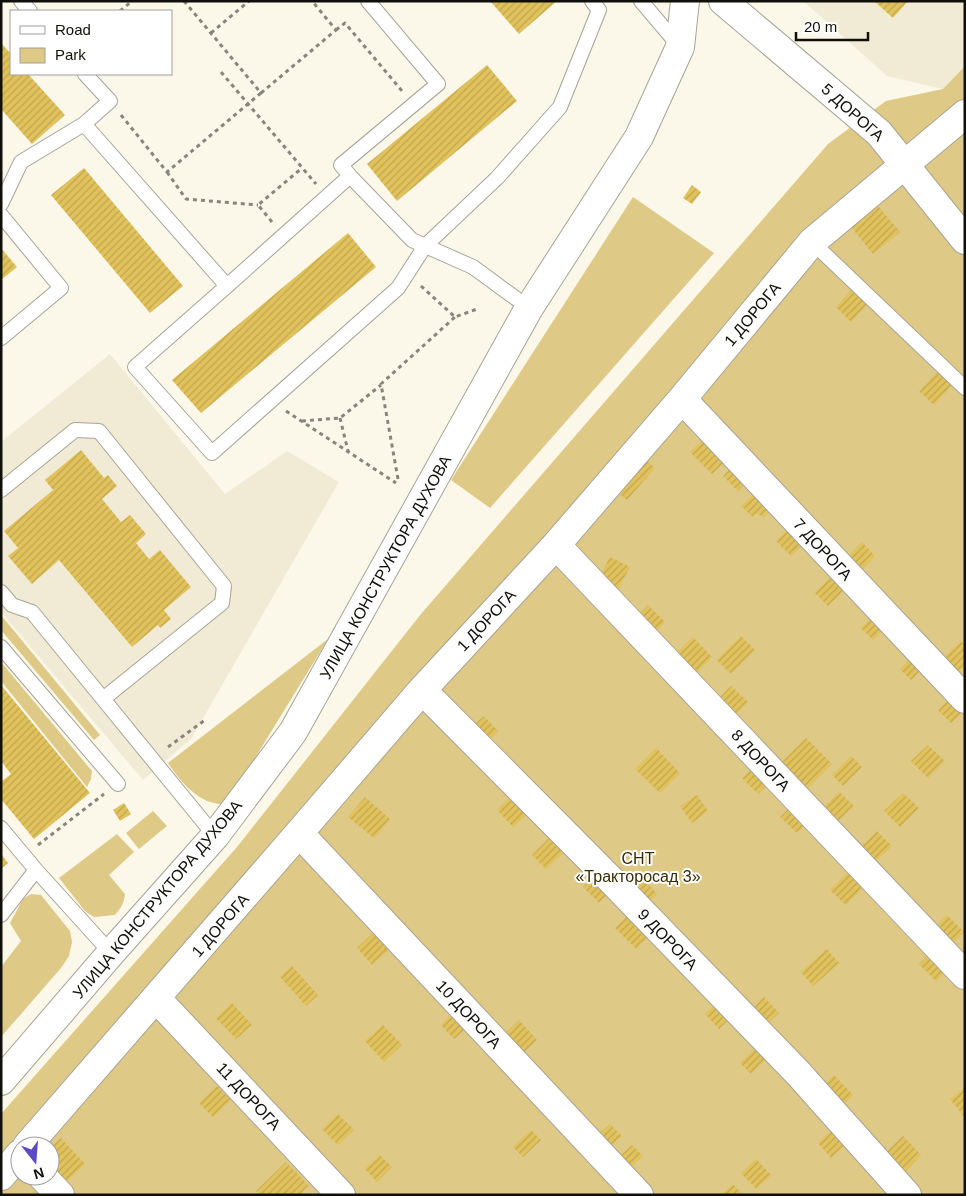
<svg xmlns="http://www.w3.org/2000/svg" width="966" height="1196" font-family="Arial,sans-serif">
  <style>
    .built { fill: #f1ebd6 }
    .green { fill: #dec986; fill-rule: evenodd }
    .building { fill: url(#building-hatch) }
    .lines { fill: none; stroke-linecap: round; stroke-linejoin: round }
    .lane-casing { stroke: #a7a396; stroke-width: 16 }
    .street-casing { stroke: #a7a396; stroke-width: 30 }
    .secondary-casing { stroke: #a7a396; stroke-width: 30 }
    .path { stroke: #88857c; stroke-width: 3; stroke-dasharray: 4 4; stroke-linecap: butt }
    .lane { stroke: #fff; stroke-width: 14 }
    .street { stroke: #fff; stroke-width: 28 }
    .secondary { stroke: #fff; stroke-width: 28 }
    .labels { text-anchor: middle; stroke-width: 4; stroke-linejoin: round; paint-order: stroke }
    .street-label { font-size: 16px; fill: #100f0a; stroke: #fff }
    .park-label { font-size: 16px; fill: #372b00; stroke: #fff }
  </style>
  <defs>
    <pattern id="building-hatch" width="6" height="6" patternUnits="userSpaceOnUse" patternTransform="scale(1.25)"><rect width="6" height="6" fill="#e1c25c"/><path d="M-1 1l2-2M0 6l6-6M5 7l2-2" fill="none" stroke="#c0a64f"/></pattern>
  </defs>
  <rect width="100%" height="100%" fill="#fbf7e9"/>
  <path class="built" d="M 803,1 L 965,1 L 965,66 L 943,89 L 887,76 Z
    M 110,354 L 225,494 L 287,451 L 339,482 L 191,739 L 143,780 L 1,612 L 1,442 Z"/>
  <path class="green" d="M 965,66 L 965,1195 L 1,1195 L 1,1114 L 237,847 L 421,614 L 828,144 L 886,101 L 943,89 ZM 20,1146 L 50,1146 L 50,1176 L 20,1176 Z
    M 633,197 L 714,253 L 490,508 L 451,480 Z
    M 1,615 L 100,735 L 94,740 L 1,630 Z
    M 328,639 L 226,805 C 220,804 213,803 207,801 C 190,793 178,778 168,763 Z
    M 1,662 L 92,771 L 91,779 L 87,787 L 1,681 Z
    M 153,811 L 167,826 L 139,849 L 126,833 Z
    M 117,834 L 134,852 L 109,875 L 125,894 C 124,903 121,908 115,915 L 94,917 L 85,911 L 59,878 Z
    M 31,894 L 41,895 L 70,931 L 72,942 L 69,956 L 61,968 L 1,1037 L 1,967 L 21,941 L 10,923 L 23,899 Z"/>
  <path class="building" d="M 490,1 L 557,1 L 519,34 Z
    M 874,1 L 908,1 L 893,18 Z
    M 1,43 L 11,54 L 11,74 L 28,74 L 65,115 L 32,144 L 1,109 Z
    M 487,65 L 517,101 L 397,201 L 367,164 Z
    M 84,168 L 183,286 L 150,313 L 51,195 Z
    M 692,185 L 701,192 L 692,204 L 683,198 Z
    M 877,205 L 900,232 L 873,254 L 851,227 Z
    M 348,233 L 376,267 L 201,413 L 172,380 Z
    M 1,248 L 17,267 L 1,280 Z
    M 851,290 L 867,305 L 851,322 L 836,307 Z
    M 939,370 L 953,384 L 934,405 L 919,391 Z
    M 706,437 L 728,459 L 712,474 L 690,452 Z
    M 81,450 L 104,478 L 108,475 L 117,486 L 102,499 L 121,522 L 130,515 L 146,534 L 136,543 L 149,559 L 160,550 L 191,587 L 164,610 L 171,619 L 160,628 L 158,625 L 132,647 L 59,560 L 32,584 L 8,556 L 18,548 L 4,531 L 53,490 L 45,480 Z
    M 643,457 L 655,468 L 627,500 L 615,490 Z
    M 735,464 L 750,480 L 738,491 L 723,476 Z
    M 759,489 L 775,506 L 763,518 L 758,513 L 753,517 L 741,506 Z
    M 791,526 L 806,542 L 791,556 L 776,541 Z
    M 862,542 L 875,556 L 859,573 L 845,559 Z
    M 610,557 L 630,567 L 616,593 L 596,583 Z
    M 835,573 L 848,586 L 828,606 L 815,593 Z
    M 648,605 L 665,622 L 651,636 L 634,619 Z
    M 875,614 L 887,626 L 873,640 L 861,628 Z
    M 741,636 L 755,650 L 731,674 L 717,660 Z
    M 693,637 L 712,657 L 692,677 L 672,657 Z
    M 961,641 L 965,645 L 965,666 L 958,673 L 943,658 Z
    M 915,654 L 926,665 L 911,680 L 900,669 Z
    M 1,685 L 90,793 L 34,839 L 1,799 L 1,782 L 11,774 L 1,761 Z
    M 731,686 L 748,702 L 731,719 L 715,702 Z
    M 953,695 L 965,710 L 951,723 L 938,710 Z
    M 484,716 L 498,731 L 487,742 L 472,727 Z
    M 806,738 L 832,764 L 808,788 L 782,762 Z
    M 928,745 L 945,761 L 928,778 L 911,761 Z
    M 656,748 L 680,773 L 660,793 L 635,769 Z
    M 851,756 L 862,767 L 843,786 L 832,775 Z
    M 755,765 L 771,781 L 758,794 L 742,778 Z
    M 839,792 L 854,806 L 837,822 L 823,808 Z
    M 514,793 L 531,811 L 513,827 L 497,810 Z
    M 903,793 L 919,808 L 900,827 L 884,811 Z
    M 697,795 L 708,811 L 692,823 L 680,806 Z
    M 365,797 L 390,819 L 374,838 L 348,817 Z
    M 124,803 L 131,814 L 120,821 L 113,810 Z
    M 794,803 L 810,820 L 797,833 L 780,817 Z
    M 877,831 L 892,846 L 872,865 L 857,851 Z
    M 554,833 L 568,848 L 546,869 L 532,855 Z
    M 1,854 L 8,863 L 1,869 Z
    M 850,870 L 865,886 L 846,905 L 830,890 Z
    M 595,875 L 611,891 L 599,903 L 583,887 Z
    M 641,877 L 657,894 L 643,907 L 627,890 Z
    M 632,912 L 653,933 L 636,949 L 615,928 Z
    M 947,915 L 964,932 L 949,947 L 932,930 Z
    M 375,931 L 391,948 L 372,965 L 357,948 Z
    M 827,949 L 839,963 L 813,986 L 801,972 Z
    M 931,952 L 948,970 L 936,981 L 919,964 Z
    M 292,966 L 318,995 L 306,1006 L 280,977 Z
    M 764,997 L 779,1013 L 762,1029 L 747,1014 Z
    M 718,1002 L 732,1017 L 719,1029 L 705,1014 Z
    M 232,1003 L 252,1025 L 236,1039 L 216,1018 Z
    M 455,1011 L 469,1026 L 454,1039 L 441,1025 Z
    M 519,1020 L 537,1040 L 519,1057 L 501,1037 Z
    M 383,1025 L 402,1045 L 384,1062 L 365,1041 Z
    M 759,1045 L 769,1056 L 751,1074 L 740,1063 Z
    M 834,1075 L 853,1095 L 839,1109 L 820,1089 Z
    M 217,1086 L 231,1100 L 213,1117 L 199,1103 Z
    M 965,1087 L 965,1118 L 950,1099 Z
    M 338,1114 L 354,1130 L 338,1145 L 322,1129 Z
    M 610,1124 L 622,1136 L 607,1149 L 595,1137 Z
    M 834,1128 L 848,1142 L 831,1158 L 818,1143 Z
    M 531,1130 L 541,1140 L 523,1157 L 513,1147 Z
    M 903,1136 L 921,1155 L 905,1172 L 886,1152 Z
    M 61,1138 L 85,1164 L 64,1184 L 50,1169 L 50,1148 Z
    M 632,1145 L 643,1156 L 627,1170 L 617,1159 Z
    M 380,1155 L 392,1167 L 377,1182 L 365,1169 Z
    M 756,1159 L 771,1175 L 756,1189 L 741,1173 Z
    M 286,1162 L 309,1186 L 300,1195 L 260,1195 L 256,1191 Z
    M 733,1184 L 743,1195 L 721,1195 Z"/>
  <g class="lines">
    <defs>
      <path id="lane" d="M 21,1 L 30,11
        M 641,1 L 680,47
        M 84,124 L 110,101 L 85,74
        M 350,176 L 341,165 L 438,84 L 368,1
        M 1,204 L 21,162 L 84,124 L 227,286 L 350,176 L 412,240 L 473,267 L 529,308
        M 1,215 L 61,288 L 1,338
        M 812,242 L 965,388
        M 227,286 L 135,367 L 212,453 L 398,288 L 425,246 L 497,178 L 560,107 L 599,10 L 592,1
        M 1,490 L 75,430 L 99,431 L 224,586 L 222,603 L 103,699
        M 1,592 L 12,605 L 32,612 L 215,836
        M 1,647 L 118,784
        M 1,828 L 36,870 L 111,953
        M 1,915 L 36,870"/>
      <path id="street" d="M 723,1 L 879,133 L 965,240
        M 682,399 L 965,699
        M 556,545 L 965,975
        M 422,690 L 611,880 L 798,1073 L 907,1195
        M 299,833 L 639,1195
        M 156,998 L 341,1195
        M 27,1146 L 299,833 L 422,690 L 556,545 L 682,399 L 812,242 L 965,114
        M 1,1176 L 20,1154
        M 42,1176 L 60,1195"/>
      <path id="secondary" d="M 1,1081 L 111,953 L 215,836 L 293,732 L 529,308 L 639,137 L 680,47 L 685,1"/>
    </defs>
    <use href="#lane" class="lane-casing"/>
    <use href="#street" class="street-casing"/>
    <use href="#secondary" class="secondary-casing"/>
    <path class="path" d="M 120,11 L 132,1
      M 336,30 L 345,23 L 402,91
      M 211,33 L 249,1
      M 221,72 L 316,184
      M 261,93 L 336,30 L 312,1
      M 121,115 L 167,172 L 261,93 L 184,1
      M 167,172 L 186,199 L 258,205
      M 272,222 L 258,205 L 302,168
      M 421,286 L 455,317 L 477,309
      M 286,411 L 396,483
      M 340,418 L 348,451
      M 302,421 L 340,418 L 381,385
      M 398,479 L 381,384 L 455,317
      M 168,747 L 205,720
      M 38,845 L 104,794"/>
    <use href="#lane" class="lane"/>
    <use href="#street" class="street"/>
    <use href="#secondary" class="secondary"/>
  </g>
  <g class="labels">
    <g class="street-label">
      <text transform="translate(853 112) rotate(42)" y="6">5 ДОРОГА</text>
      <text transform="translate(752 314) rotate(-50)" y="6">1 ДОРОГА</text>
      <text transform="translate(823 549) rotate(47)" y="6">7 ДОРОГА</text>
      <text transform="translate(385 567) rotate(-61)" y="6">УЛИЦА КОНСТРУКТОРА ДУХОВА</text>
      <text transform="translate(486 620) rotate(-47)" y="6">1 ДОРОГА</text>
      <text transform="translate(761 760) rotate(47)" y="6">8 ДОРОГА</text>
      <text transform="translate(157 899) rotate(-50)" y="6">УЛИЦА КОНСТРУКТОРА ДУХОВА</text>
      <text transform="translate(220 925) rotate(-49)" y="6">1 ДОРОГА</text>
      <text transform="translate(668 939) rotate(46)" y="6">9 ДОРОГА</text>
      <text transform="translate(469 1014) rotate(47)" y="6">10 ДОРОГА</text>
      <text transform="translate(249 1096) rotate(47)" y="6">11 ДОРОГА</text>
    </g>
    <g class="park-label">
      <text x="638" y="864">СНТ<tspan x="638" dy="18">«Тракторосад 3»</tspan></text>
    </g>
  </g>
  <rect width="966" height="1196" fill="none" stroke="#100f0a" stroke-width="5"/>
  <rect x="10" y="10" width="162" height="65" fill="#ffffff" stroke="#9f9f9d"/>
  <rect x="20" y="26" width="25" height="8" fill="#ffffff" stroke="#9f9f9d"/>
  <text x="55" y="35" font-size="15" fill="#100f0a">Road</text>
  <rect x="20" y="48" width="25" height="15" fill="#dec986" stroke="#9f9f9d"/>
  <text x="55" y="60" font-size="15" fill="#100f0a">Park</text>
  <g transform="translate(35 1161) rotate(163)"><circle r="24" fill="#ffffff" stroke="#9f9f9d"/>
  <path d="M0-4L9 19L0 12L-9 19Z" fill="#5c4ac2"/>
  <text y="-8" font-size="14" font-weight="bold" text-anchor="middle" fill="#100f0a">N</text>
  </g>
  <path d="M796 32v8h72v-8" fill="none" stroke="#100f0a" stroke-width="2.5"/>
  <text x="804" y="32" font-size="15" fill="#100f0a" stroke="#ffffff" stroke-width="4" paint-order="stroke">20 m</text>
</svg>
